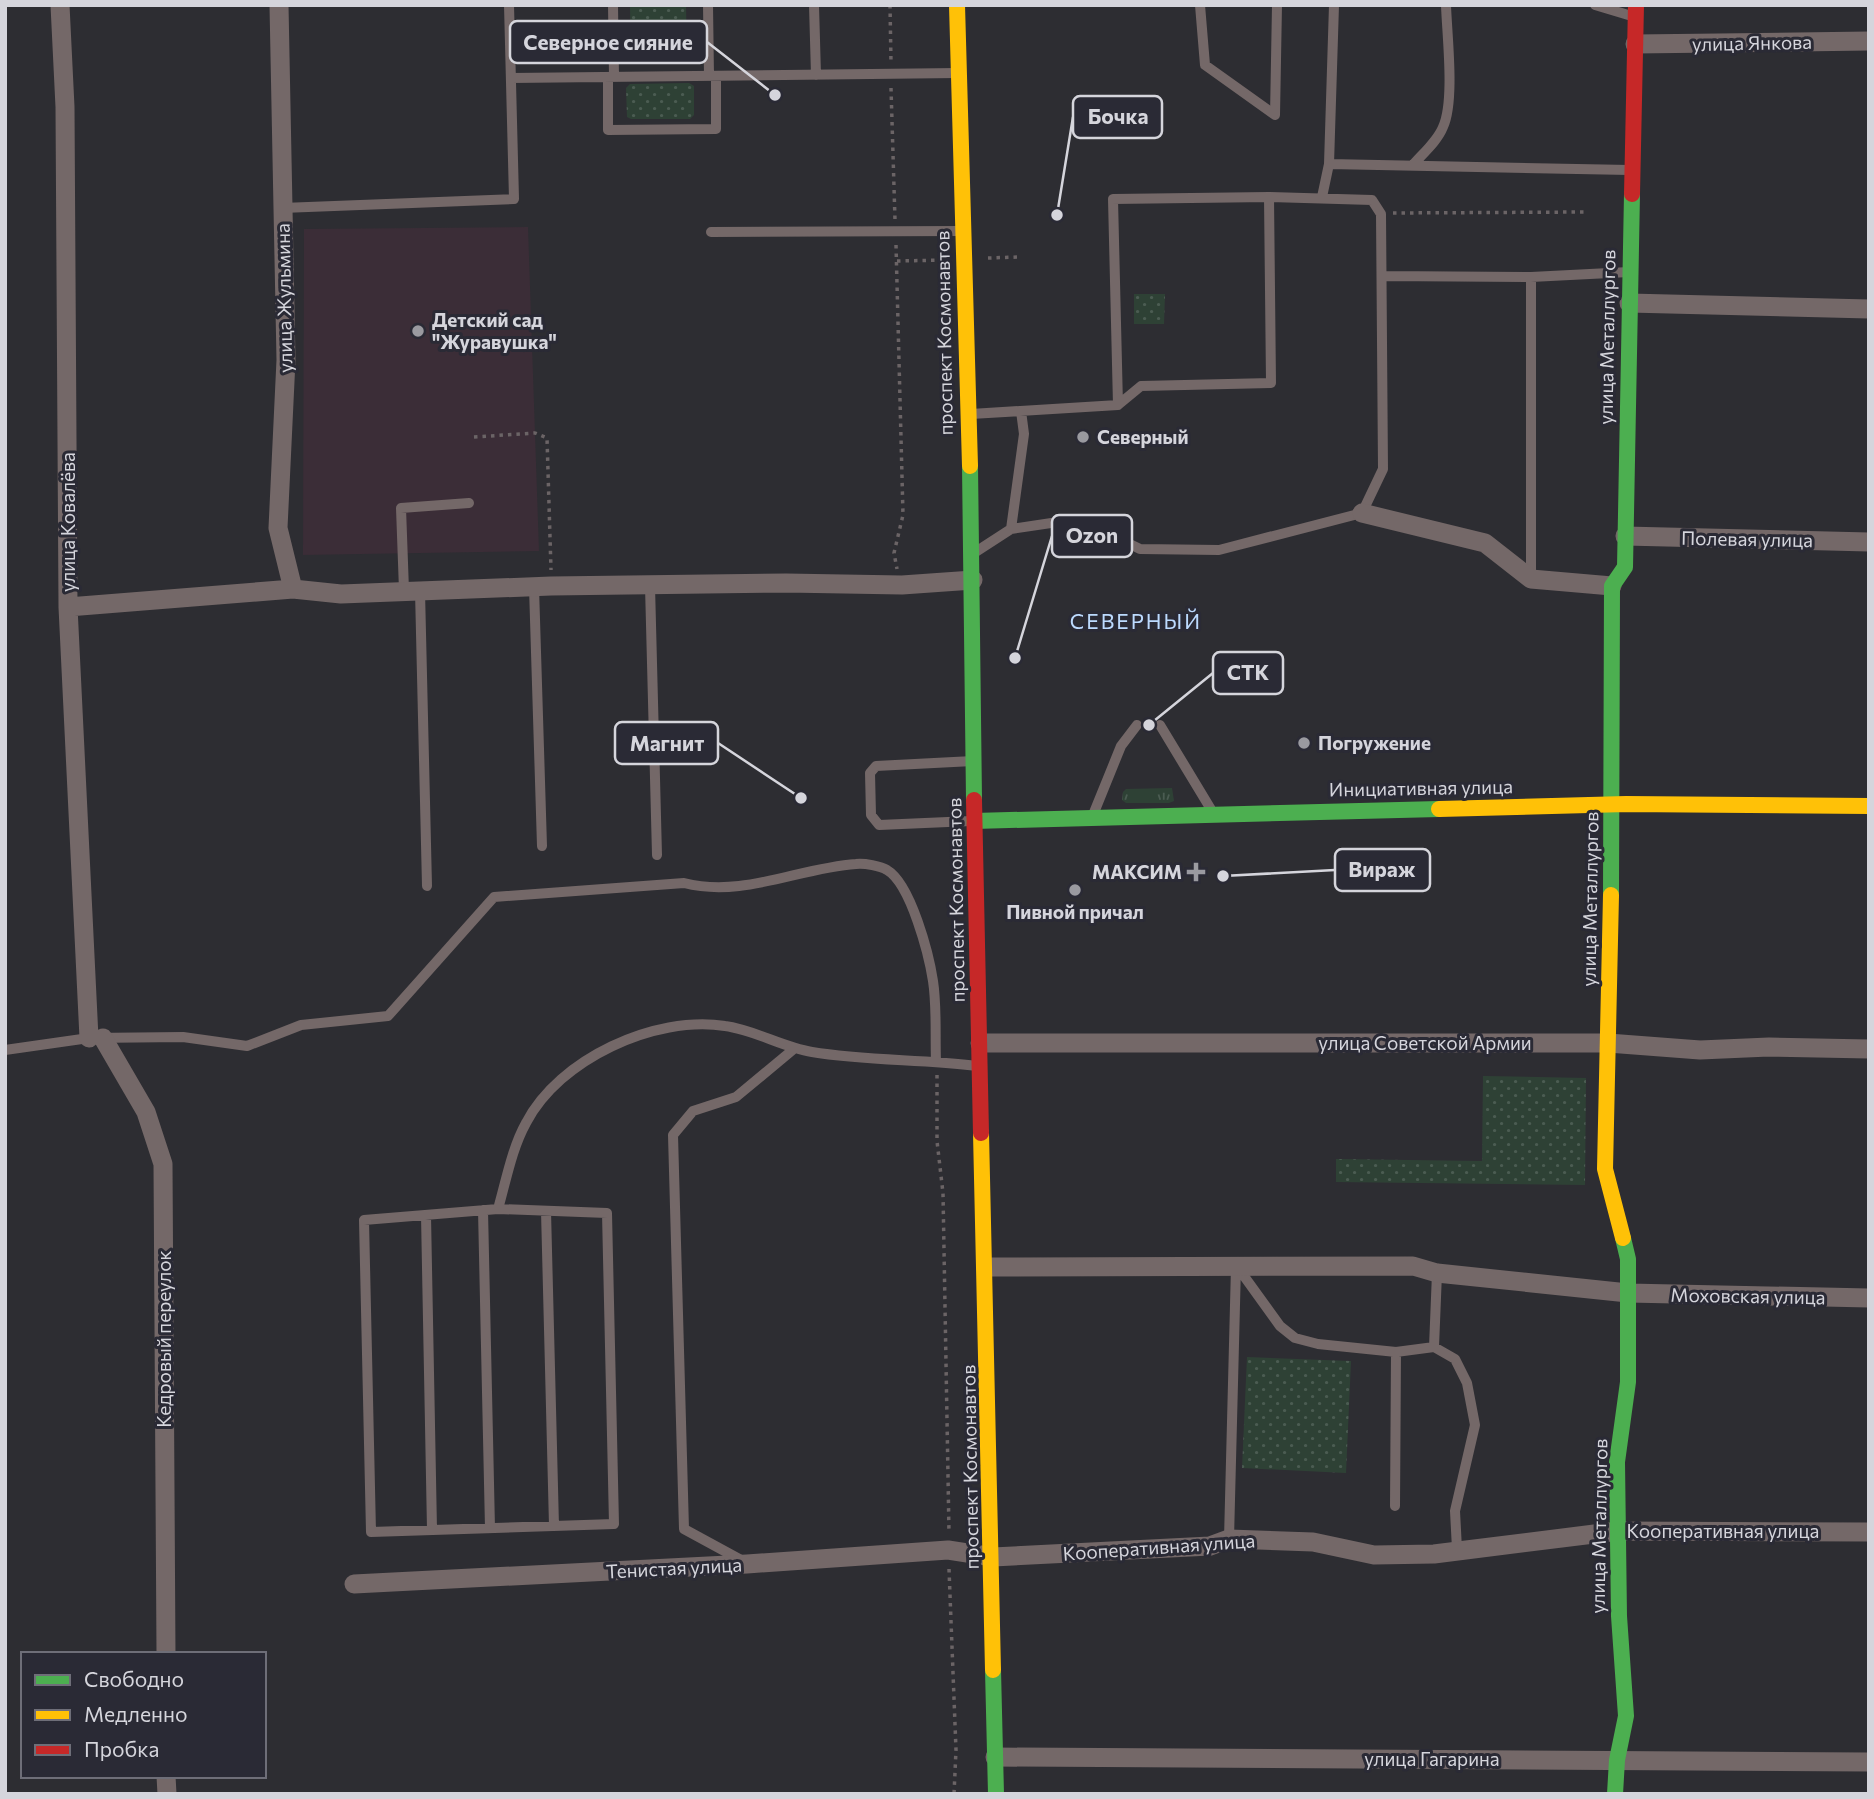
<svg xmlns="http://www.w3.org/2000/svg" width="1874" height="1799" font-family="Commissioner,sans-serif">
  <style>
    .education { fill: #3b2d37 }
    .grass { fill: url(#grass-tufts) }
    .park { fill: url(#park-dots) }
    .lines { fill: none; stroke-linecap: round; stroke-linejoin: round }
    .path { stroke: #6b6466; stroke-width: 3.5; stroke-dasharray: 3.5 5; stroke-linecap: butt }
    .lane { stroke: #746868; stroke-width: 10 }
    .street { stroke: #746868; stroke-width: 19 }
    .fast { stroke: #4caf50; stroke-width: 16 }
    .slow { stroke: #ffc107; stroke-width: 16 }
    .jam { stroke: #c62828; stroke-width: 16 }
    .poi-dot { fill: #9a9aa0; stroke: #2a2a35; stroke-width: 2.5 }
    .labels { text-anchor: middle; stroke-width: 6; stroke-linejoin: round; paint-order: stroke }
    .street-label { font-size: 19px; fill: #d5d5dc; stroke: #2a2a35 }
    .poi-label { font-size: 19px; font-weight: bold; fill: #d5d5dc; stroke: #2a2a35; text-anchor: start }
    .neighbourhood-label { font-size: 21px; letter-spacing: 2px; fill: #bcdafe; stroke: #2a2a35 }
    .leader { fill: none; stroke: #d5d5dc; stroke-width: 2.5 }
    .callout-dot { fill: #d5d5dc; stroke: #2a2a35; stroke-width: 2.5 }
    .callout { fill: #2a2a35; stroke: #d5d5dc; stroke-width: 2.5 }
    .callout-label { font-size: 21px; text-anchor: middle; font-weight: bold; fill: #d5d5dc }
  </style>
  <defs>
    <pattern id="grass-tufts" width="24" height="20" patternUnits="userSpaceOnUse" patternTransform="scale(1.75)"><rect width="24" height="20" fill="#2e4135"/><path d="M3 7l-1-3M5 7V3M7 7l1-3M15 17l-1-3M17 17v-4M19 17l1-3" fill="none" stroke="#4b5c52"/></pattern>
    <pattern id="park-dots" width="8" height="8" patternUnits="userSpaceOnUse" patternTransform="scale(1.75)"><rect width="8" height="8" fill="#2e4135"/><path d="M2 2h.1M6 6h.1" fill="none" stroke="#4b5c52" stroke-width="1.8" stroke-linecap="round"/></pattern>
  </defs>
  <rect width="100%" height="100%" fill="#2d2d32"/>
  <path class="education" d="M 528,227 L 539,551 L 303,555 L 304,229 Z"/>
  <path class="grass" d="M 1172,788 L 1174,801 L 1169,803 L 1126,803 L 1122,800 L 1123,792 L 1126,789 Z"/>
  <path class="park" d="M 630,5 L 686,5 L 687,62 L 631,64 Z
    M 689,83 L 694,86 L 694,115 L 690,119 L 631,119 L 627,117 L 626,88 L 630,84 Z
    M 1134,294 L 1165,294 L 1164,324 L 1134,324 Z
    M 1483,1076 L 1586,1078 L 1585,1185 L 1336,1182 L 1336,1159 L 1482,1161 Z
    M 1247,1357 L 1351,1361 L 1346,1473 L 1242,1468 Z"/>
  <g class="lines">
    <path class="path" d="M 890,5 L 891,63
      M 891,88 L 895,220
      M 1393,213 L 1584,212
      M 896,245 L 903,515 L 894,553 L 897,569
      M 988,258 L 1018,257
      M 897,261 L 944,260
      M 474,437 L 535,433 L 547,438 L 551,570
      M 937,1075 L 937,1141 L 943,1193 L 949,1533
      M 949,1569 L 956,1750 L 954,1794"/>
    <path class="lane" d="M 613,5 L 614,77
      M 708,5 L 709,76
      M 814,5 L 816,75
      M 1200,5 L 1205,65 L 1275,115 L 1277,5
      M 1595,5 L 1635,17
      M 608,77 L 608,130 L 716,129 L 716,76
      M 511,78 L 958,73
      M 1329,164 L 1334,5
      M 1412,166 C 1422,154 1437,142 1443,127 C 1455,101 1447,36 1446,5
      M 1322,197 L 1329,164 L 1630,170
      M 282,208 L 514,199 L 509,5
      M 711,232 L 962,231
      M 1382,276 L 1531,277 L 1629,272
      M 1531,277 L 1531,579
      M 1118,405 L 1113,199 L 1269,197
      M 971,414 L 1118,405 L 1141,386 L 1271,383 L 1269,197 L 1372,200 L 1381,214 L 1383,469 L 1362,513 L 1219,550 L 1140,549 L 1078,519 L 1011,529
      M 974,553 L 1011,529 L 1024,434 L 1021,411
      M 650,586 L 657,855
      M 534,587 L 542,846
      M 404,590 L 401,508 L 469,503
      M 420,591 L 427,886
      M 1160,725 L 1212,811
      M 1093,815 L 1121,746 L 1137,725
      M 971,821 L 879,825 L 871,815 L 870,773 L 876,766 L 973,761
      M 5,1050 L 89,1038 L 183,1037 L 247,1046 L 301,1025 L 388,1016 L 494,897 L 684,883 C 743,898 798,868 856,864 C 864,863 881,866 887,870 C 911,884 929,955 933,981 C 937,1007 935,1035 936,1061
      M 498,1209 L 607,1213 L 614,1524 L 371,1532 L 364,1220 Z
      M 498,1209 C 506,1181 512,1148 526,1123 C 559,1059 655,1015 725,1026 C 755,1030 782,1047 812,1052 C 866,1061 922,1059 977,1066
      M 483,1210 L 490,1528
      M 546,1211 L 554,1526
      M 426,1215 L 432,1530
      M 1236,1265 L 1280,1326 L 1295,1338 L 1318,1344 L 1396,1352 L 1434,1347 L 1455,1359 L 1467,1383 L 1475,1425 L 1455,1511 L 1457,1549
      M 1434,1347 L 1437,1273
      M 1395,1506 L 1396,1352
      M 1229,1539 L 1236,1266
      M 741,1560 L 684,1529 L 673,1135 L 693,1111 L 736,1097 L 795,1048"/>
    <path class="street" d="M 60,5 L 65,107 L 68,607 L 89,1038
      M 279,5 L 286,360 L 278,528 L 293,589
      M 1635,44 L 1869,41
      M 1629,303 L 1869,309
      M 1362,513 L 1485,543 L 1531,579 L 1612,586
      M 1625,536 L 1869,542
      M 68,607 L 293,589 L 341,594 L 551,586 L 786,583 L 902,585 L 973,580
      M 103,1038 L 146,1112 L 163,1164 L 166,1654
      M 980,1043 L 1608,1043 L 1700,1050 L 1769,1047 L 1869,1049
      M 986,1267 L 1413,1266 L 1437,1273 L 1628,1293 L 1869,1298
      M 354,1584 L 747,1564 L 948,1550 L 993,1557 L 1210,1546 L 1229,1539 L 1313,1542 L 1374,1555 L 1434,1554 L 1618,1531 L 1869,1532
      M 995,1757 L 1869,1762
      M 166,1776 L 167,1794"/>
    <path class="fast" d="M 970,466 L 974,800
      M 974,821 L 1439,809
      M 1611,895 L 1612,586 L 1625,567 L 1632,194
      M 993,1670 L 996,1794
      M 1615,1794 L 1617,1760 L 1626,1716 L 1619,1616 L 1617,1462 L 1628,1382 L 1628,1259 L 1623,1238"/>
    <path class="slow" d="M 957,5 L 970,466
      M 1439,809 L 1626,804 L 1869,806
      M 1611,895 L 1605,1169 L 1623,1238
      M 981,1133 L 993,1670"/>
    <path class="jam" d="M 1632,194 L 1636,5
      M 974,800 L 981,1133"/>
  </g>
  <g class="poi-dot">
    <circle cx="418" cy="331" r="7"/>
    <circle cx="1083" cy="437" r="7"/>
    <circle cx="1304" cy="743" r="7"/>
    <path d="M1192.5 861.5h7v7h7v7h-7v7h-7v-7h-7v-7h7z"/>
    <circle cx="1075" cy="890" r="7"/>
  </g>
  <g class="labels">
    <g class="street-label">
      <text transform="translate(1752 43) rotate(-1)" y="7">улица Янкова</text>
      <text transform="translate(284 298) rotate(-91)" y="7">улица Жульмина</text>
      <text transform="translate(944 333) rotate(-91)" y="7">проспект Космонавтов</text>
      <text transform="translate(1607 337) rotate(-89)" y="7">улица Металлургов</text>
      <text transform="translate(68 522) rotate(-90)" y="7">улица Ковалёва</text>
      <text transform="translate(1747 539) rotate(1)" y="7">Полевая улица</text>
      <text transform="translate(1421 788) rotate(-1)" y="7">Инициативная улица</text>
      <text transform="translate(1590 899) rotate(-89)" y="7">улица Металлургов</text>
      <text transform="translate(956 900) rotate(-91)" y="7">проспект Космонавтов</text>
      <text x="1425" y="1050">улица Советской Армии</text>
      <text transform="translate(1748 1296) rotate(1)" y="7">Моховская улица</text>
      <text transform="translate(164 1339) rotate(-90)" y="7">Кедровый переулок</text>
      <text transform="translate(970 1467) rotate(-91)" y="7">проспект Космонавтов</text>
      <text transform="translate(1599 1526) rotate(-89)" y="7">улица Металлургов</text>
      <text x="1723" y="1538">Кооперативная улица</text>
      <text transform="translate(1159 1547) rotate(-4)" y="7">Кооперативная улица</text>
      <text transform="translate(674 1568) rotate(-3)" y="7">Тенистая улица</text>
      <text x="1432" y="1766">улица Гагарина</text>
    </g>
    <g class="poi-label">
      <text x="432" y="327">Детский сад<tspan x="432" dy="22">"Журавушка"</tspan></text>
      <text x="1097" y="444">Северный</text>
      <text x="1318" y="750">Погружение</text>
      <text x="1182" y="879" text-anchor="end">МАКСИМ</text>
      <text x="1075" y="919" text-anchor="middle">Пивной причал</text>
    </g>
    <g class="neighbourhood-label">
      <text x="1136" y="629">СЕВЕРНЫЙ</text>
    </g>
  </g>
  <path class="leader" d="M775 95L707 42M1057 215L1073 117M1015 658L1052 536M1149 725L1213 673M801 798L718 743M1223 876L1335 870"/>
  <g class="callout-dot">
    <circle cx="775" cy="95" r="7"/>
    <circle cx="1057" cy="215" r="7"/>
    <circle cx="1015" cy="658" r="7"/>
    <circle cx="1149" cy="725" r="7"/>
    <circle cx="801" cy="798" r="7"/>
    <circle cx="1223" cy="876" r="7"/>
  </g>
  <g class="callout">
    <rect x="510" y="21" width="197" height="42" rx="7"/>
    <rect x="1073" y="96" width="89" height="42" rx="7"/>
    <rect x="1052" y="515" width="80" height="42" rx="7"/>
    <rect x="1213" y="652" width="70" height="42" rx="7"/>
    <rect x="615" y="722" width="103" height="42" rx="7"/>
    <rect x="1335" y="849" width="95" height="42" rx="7"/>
  </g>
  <g class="callout-label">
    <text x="608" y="50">Северное сияние</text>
    <text x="1118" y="124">Бочка</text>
    <text x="1092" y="543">Ozon</text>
    <text x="1248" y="680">СТК</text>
    <text x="667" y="751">Магнит</text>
    <text x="1382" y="877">Вираж</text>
  </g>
  <rect width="1874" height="1799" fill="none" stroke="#d5d5dc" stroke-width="14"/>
  <rect x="21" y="1652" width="245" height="126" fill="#2a2a35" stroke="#6e6e78" stroke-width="2"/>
  <rect x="35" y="1675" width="35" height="10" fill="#4caf50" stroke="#6e6e78" stroke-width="2"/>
  <text x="84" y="1687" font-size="21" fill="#d5d5dc">Свободно</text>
  <rect x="35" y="1710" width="35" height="10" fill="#ffc107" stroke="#6e6e78" stroke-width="2"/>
  <text x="84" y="1722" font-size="21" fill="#d5d5dc">Медленно</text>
  <rect x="35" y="1745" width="35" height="10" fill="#c62828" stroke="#6e6e78" stroke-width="2"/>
  <text x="84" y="1757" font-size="21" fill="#d5d5dc">Пробка</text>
</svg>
